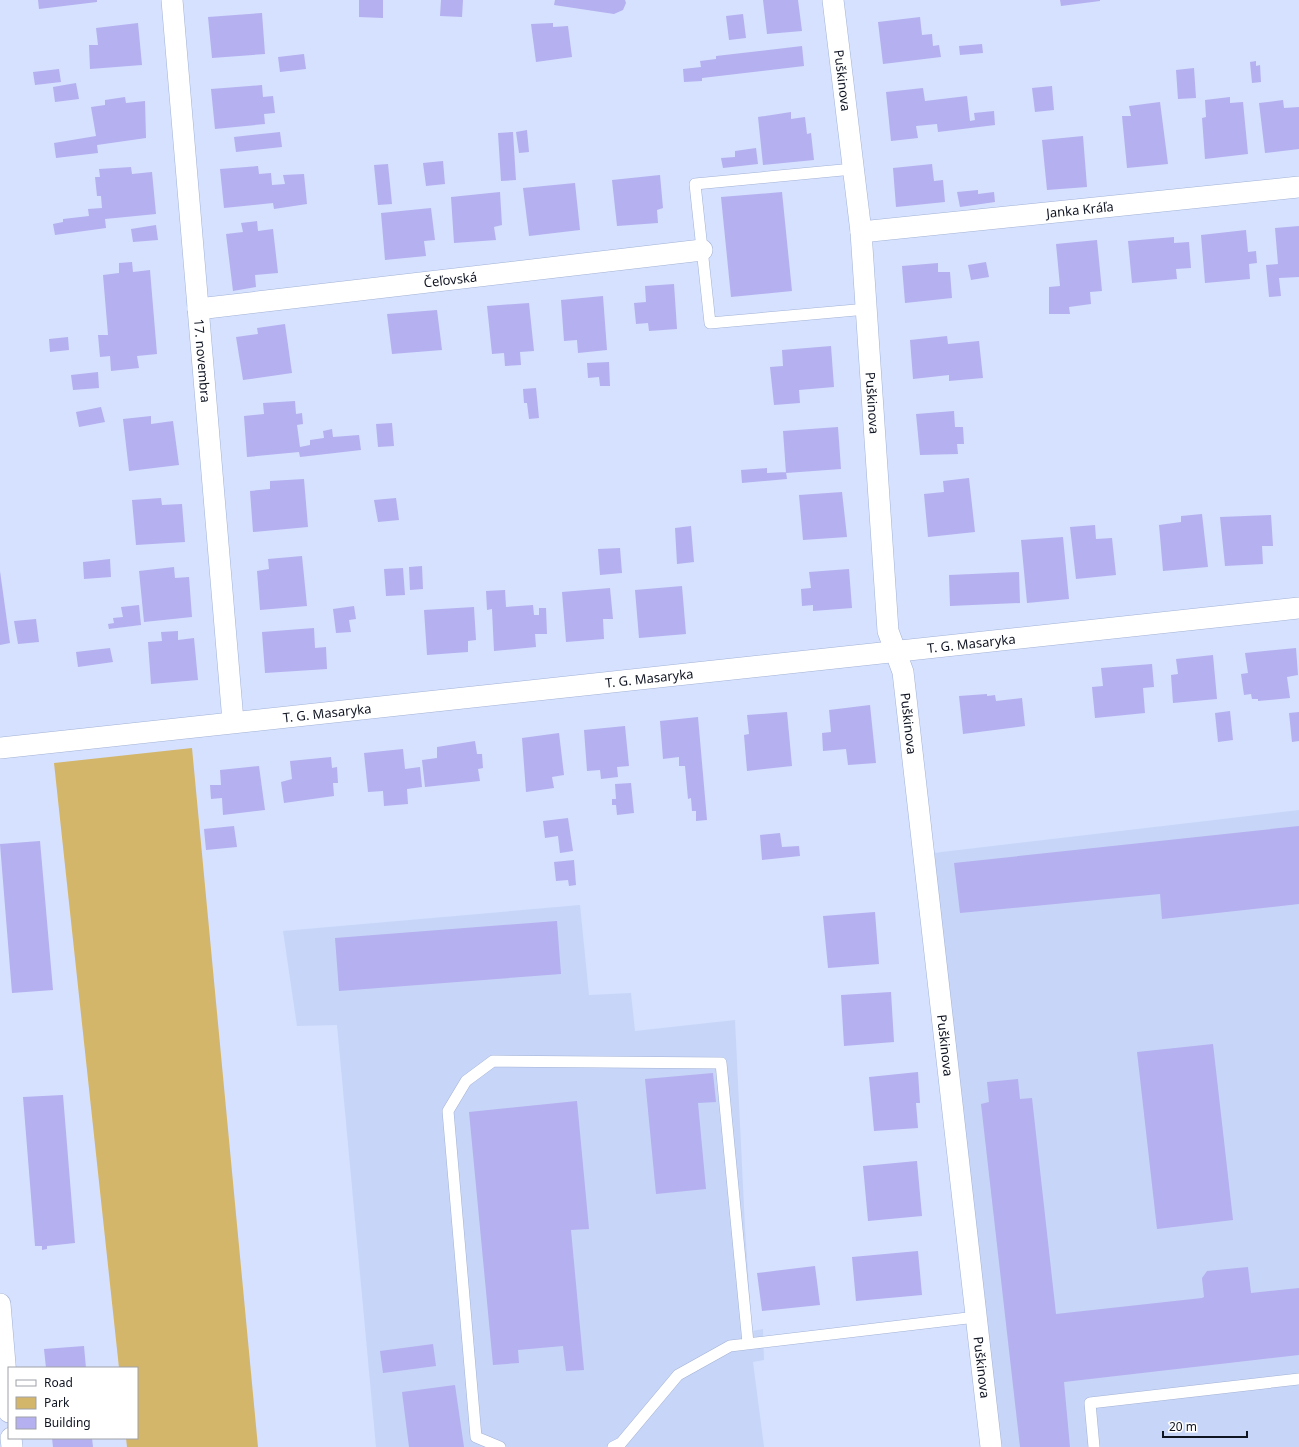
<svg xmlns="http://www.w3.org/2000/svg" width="1299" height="1447" font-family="'Noto Sans',sans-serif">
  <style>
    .built { fill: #c7d5f8 }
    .green { fill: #d4b66b }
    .building { fill: #b5b0ef }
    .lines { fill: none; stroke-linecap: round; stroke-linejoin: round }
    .lane-casing { stroke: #a3b2d5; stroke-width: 12 }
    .street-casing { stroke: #a3b2d5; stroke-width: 22 }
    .lane { stroke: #fff; stroke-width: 11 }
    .street { stroke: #fff; stroke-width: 21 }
    .labels { text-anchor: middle; stroke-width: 4; stroke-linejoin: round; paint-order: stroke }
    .street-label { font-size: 13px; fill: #101522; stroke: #fff }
  </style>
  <rect width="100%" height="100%" fill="#d5e1ff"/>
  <path class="built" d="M 1299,810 L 1299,1447 L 991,1447 L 925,854 Z
    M 580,905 L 589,995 L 631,993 L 635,1031 L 735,1020 L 745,1228 L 752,1331 L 763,1329 L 764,1360 L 753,1362 L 764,1447 L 376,1447 L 337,1025 L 297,1026 L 283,931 Z"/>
  <path class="green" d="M 192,748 L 258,1447 L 127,1447 L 126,1438 L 137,1438 L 137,1368 L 119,1368 L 54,763 Z"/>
  <path class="building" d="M 38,0 L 97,0 L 97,2 L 39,9 Z
    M 359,0 L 383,0 L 383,18 L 359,17 Z
    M 441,0 L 463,0 L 462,17 L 440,16 Z
    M 555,0 L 625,0 L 626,3 L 623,10 L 614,14 L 554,5 Z
    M 763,0 L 798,0 L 802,31 L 767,34 Z
    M 1060,0 L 1100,0 L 1100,1 L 1061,6 Z
    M 262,13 L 265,54 L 212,58 L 208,17 Z
    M 743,14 L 746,38 L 729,40 L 726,16 Z
    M 920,17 L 922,35 L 932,34 L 933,46 L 939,45 L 941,57 L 883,64 L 878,22 Z
    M 138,23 L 142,65 L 90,69 L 89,45 L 98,45 L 96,28 Z
    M 553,23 L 553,27 L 568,26 L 572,57 L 536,62 L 531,24 Z
    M 982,44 L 983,53 L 960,55 L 959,46 Z
    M 802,46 L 804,66 L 702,78 L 702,81 L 684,82 L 683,69 L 701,67 L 700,61 L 716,59 L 716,56 Z
    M 304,54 L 306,69 L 280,72 L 278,57 Z
    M 1256,61 L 1256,66 L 1260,65 L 1261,82 L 1252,83 L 1250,62 Z
    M 1194,68 L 1196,98 L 1178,99 L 1176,70 Z
    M 59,69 L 61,82 L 35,85 L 33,72 Z
    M 76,83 L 79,99 L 55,102 L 53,87 Z
    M 262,85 L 263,97 L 273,96 L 275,113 L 264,114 L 265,124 L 215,129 L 211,89 Z
    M 1052,86 L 1054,110 L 1035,112 L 1032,88 Z
    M 923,88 L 925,101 L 967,96 L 970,121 L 975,120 L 974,113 L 994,111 L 995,125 L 938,132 L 937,124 L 916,126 L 918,138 L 891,141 L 886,92 Z
    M 125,97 L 126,103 L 145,101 L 146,138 L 97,145 L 98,153 L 56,158 L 54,143 L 96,136 L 91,107 L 105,105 L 105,100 Z
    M 1230,97 L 1230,103 L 1243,102 L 1248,154 L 1205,159 L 1202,118 L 1206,117 L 1205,100 Z
    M 1283,100 L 1284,108 L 1299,107 L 1299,149 L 1265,153 L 1259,103 Z
    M 1160,102 L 1168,164 L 1127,168 L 1122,116 L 1131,116 L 1129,106 Z
    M 791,112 L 791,119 L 805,117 L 807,134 L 811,133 L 814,160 L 763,165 L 758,117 Z
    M 527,130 L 529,152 L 519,153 L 516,132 Z
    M 280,132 L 282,147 L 236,152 L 234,137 Z
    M 513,132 L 516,180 L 501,181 L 498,133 Z
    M 1083,136 L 1087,187 L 1047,190 L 1042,140 Z
    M 756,148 L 758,164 L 723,168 L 721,158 L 735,157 L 735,151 Z
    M 443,161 L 445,184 L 426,186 L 423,163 Z
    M 388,164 L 392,204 L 378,205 L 374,165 Z
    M 932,164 L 934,181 L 943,180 L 945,202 L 896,207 L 893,168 Z
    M 258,166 L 259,174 L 271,173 L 272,185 L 285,184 L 283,175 L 304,174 L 307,204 L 274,209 L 273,203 L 224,208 L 220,169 Z
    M 131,167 L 132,174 L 152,172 L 156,214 L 105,219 L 106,228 L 55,235 L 53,224 L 63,222 L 63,219 L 89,216 L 88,209 L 102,208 L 101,196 L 97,196 L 95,177 L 100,177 L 99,169 Z
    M 660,175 L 663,208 L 657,210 L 658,223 L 617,226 L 612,180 Z
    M 575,183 L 580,230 L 529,236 L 523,188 Z
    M 978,190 L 978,194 L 994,192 L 995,202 L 960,207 L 957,192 Z
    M 500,192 L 502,225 L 494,227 L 496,240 L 454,243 L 451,197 Z
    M 782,192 L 792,291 L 731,297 L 721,197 Z
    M 431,208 L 435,240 L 424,241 L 426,256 L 385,260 L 381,213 Z
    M 257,221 L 258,231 L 273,229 L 278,273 L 255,275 L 256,287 L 233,291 L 226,234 L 243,232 L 241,223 Z
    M 156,225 L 158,240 L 133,242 L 131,229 Z
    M 1299,226 L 1299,277 L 1279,278 L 1281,296 L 1269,297 L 1266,265 L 1278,264 L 1275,228 Z
    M 1246,230 L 1248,252 L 1256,251 L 1257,263 L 1249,264 L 1250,279 L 1205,283 L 1201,235 Z
    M 1174,237 L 1174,243 L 1189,242 L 1191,268 L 1176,269 L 1177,279 L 1132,283 L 1128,241 Z
    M 1097,240 L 1102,291 L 1090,292 L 1091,304 L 1069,307 L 1070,314 L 1049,314 L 1049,287 L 1060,286 L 1056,244 Z
    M 132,262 L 133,272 L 150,270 L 157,354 L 137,356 L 139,368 L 111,371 L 110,356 L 100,357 L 98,335 L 108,335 L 103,275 L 119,273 L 119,263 Z
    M 986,262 L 989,277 L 971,280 L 968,265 Z
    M 938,263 L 938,272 L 950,272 L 952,298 L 905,303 L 902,266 Z
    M 674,284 L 677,329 L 649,331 L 648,323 L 636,324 L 634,303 L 646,302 L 645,286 Z
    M 603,296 L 607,350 L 578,353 L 577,340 L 564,341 L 561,300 Z
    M 529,303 L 534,351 L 520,352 L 521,365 L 505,366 L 504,353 L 492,354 L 487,306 Z
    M 437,310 L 442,350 L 392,354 L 387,314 Z
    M 285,324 L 292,373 L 243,380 L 236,337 L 258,334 L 257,328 Z
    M 947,336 L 948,344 L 979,341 L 983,378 L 949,381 L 949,375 L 913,379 L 910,340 Z
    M 68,337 L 69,350 L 50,352 L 49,339 Z
    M 831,346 L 834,387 L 799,390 L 800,403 L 774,405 L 770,367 L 783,366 L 782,350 Z
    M 609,362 L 610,386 L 600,386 L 599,377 L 588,378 L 587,363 Z
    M 98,372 L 99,388 L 73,390 L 71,375 Z
    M 536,388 L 539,418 L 529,419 L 527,403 L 524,403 L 523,389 Z
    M 295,401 L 296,414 L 302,413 L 303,424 L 297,425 L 300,447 L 310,445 L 310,440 L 324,438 L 323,431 L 332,429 L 333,437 L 359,435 L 361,450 L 300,457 L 299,452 L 247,457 L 244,416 L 264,414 L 263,403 Z
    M 101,407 L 105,422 L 79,427 L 76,412 Z
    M 954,411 L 955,427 L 963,427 L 964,444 L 957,444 L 958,454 L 920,455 L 916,414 Z
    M 151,416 L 151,424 L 173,421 L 179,465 L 129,471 L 123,419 Z
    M 392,423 L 394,446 L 378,447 L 376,424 Z
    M 838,427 L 841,469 L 786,473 L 783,431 Z
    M 767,468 L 767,473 L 786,472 L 787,479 L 742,483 L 741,470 Z
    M 969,478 L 975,532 L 928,537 L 924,494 L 944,492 L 943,481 Z
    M 304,479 L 308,527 L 253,532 L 250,491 L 270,489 L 270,481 Z
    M 842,492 L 847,537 L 803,540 L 799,495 Z
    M 161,498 L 162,505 L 182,504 L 185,542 L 136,545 L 132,500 Z
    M 396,498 L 399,520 L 378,522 L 374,500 Z
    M 1202,514 L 1208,567 L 1163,571 L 1159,525 L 1181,522 L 1181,516 Z
    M 1271,515 L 1273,546 L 1262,546 L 1263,564 L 1225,566 L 1220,517 Z
    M 1095,525 L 1096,539 L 1112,538 L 1116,575 L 1076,579 L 1070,527 Z
    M 691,526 L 694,562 L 677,564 L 675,528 Z
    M 1063,537 L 1069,599 L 1027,603 L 1021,540 Z
    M 620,548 L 622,573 L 600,575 L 598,549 Z
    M 302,556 L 307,606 L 260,610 L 257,571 L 269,569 L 268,559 Z
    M 110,559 L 111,577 L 84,579 L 83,562 Z
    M 422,566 L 423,589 L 410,590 L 409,567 Z
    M 174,567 L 175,578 L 189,577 L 192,617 L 144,622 L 139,571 Z
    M 403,568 L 405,595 L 386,596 L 384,569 Z
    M 849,569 L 852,608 L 813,611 L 813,605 L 802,606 L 801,589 L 811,588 L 809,572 Z
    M 0,571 L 10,643 L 0,645 Z
    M 1019,572 L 1020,603 L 950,606 L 949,575 Z
    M 682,586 L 686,634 L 639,638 L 635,590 Z
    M 610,588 L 613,619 L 603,619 L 604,639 L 566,642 L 562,592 Z
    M 505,590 L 506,607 L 533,605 L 534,615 L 539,615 L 539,608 L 546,608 L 547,634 L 535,634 L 536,647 L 494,651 L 492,609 L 487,610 L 486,591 Z
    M 139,605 L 141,625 L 109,629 L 108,624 L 114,623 L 113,618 L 123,617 L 121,607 Z
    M 354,606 L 356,619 L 349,620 L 351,632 L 336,633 L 333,609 Z
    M 474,607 L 476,640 L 468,641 L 468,652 L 427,655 L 424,610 Z
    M 36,619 L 39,642 L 18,644 L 14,621 Z
    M 314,628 L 315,648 L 326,647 L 327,669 L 265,673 L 262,632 Z
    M 178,631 L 178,640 L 194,638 L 198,680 L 151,684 L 148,642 L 162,641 L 161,632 Z
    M 110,648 L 113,662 L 78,667 L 76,652 Z
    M 1296,648 L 1298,675 L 1287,677 L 1290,698 L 1258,701 L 1258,699 L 1252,699 L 1251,694 L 1244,695 L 1241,674 L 1248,673 L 1245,653 Z
    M 1213,655 L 1217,699 L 1173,703 L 1171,675 L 1178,674 L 1176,659 Z
    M 1152,664 L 1154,687 L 1143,688 L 1145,713 L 1095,718 L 1092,687 L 1103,686 L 1101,668 Z
    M 987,694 L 987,696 L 995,695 L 996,701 L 1022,698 L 1025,726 L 963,734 L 959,696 Z
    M 870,705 L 876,763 L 848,765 L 846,749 L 823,751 L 822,733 L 831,732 L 829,710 Z
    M 1230,711 L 1233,740 L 1218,742 L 1215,713 Z
    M 787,712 L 792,766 L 747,771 L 744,735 L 749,734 L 747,715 Z
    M 1299,712 L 1299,741 L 1292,742 L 1289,713 Z
    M 698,717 L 707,820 L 696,821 L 696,811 L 692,811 L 691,798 L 688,799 L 685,766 L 679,766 L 679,757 L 663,759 L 660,721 Z
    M 625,726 L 629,766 L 617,767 L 618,777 L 601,779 L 600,770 L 587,771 L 584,730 Z
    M 559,733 L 564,775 L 552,777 L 554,788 L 526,792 L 522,738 Z
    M 475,741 L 477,754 L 482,754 L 483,768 L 478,769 L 480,781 L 425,787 L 422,760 L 437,758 L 437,747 Z
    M 403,749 L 405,769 L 420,767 L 422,787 L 407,789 L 408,804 L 384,806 L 383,791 L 368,792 L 364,753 Z
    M 331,757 L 332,768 L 337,767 L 338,783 L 333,783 L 334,796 L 284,803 L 281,782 L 292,779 L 290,761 Z
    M 259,766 L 265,810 L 223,815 L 222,798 L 211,799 L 210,785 L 221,785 L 220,770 Z
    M 631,783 L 634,813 L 617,815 L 616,805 L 612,805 L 612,799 L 616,799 L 615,784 Z
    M 568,818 L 573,851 L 560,853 L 558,836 L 545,838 L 543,821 Z
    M 234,826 L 237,847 L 206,850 L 204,829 Z
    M 1299,826 L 1299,904 L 1162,919 L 1160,894 L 960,913 L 954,863 Z
    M 780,833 L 782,847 L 799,846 L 800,856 L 762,860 L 760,835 Z
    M 40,841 L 53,990 L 12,993 L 0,844 Z
    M 574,860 L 576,885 L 569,886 L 568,880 L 556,881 L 554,862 Z
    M 875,912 L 879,964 L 828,968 L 823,916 Z
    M 557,921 L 561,974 L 339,991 L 335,938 Z
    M 891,992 L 894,1042 L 844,1046 L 841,995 Z
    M 1213,1044 L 1233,1220 L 1157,1229 L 1137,1052 Z
    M 918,1072 L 920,1103 L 916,1103 L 918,1128 L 874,1131 L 869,1077 Z
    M 713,1073 L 716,1102 L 698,1103 L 706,1189 L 656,1194 L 645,1079 Z
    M 1018,1079 L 1020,1099 L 1032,1098 L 1056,1314 L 1202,1298 L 1204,1297 L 1202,1278 L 1207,1271 L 1248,1267 L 1251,1293 L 1299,1288 L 1299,1355 L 1064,1382 L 1070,1447 L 1020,1447 L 981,1104 L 989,1102 L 987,1082 Z
    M 63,1095 L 75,1243 L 47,1246 L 47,1249 L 42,1250 L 42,1246 L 35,1246 L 23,1097 Z
    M 577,1101 L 589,1229 L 571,1230 L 584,1370 L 566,1371 L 563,1346 L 518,1350 L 519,1363 L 493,1365 L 469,1112 Z
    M 917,1161 L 922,1216 L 868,1221 L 863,1166 Z
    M 918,1251 L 922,1295 L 856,1301 L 852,1257 Z
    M 815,1266 L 820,1305 L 762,1311 L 757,1273 Z
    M 433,1344 L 436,1366 L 383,1373 L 380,1351 Z
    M 84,1346 L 86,1368 L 46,1368 L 44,1349 Z
    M 455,1385 L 464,1447 L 409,1447 L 402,1392 Z
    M 52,1438 L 92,1438 L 93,1447 L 53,1447 Z"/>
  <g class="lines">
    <defs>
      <path id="lane" d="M 853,169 L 695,184 L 710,323 L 867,309
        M 500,1447 L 476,1437 L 448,1111 L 466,1081 L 493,1061 L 721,1063 L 748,1343
        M 613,1447 L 621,1443 L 678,1375 L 730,1346 L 976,1317
        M 1094,1447 L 1090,1403 L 1299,1379"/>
      <g id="street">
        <path id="s1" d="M 172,0 L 233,721"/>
        <path id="s2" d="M 833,0 L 861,232 L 888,631 L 903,672 L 991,1447"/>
        <path id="s3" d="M 861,232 L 1299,187"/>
        <path id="s4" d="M 198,309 L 702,250"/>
        <path id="s5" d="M 0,748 L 1299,608"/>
        <path d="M 0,1304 L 9,1412"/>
        <path d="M 11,1438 L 12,1447"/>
      </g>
    </defs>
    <use href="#lane" class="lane-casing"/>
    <use href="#street" class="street-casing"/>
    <use href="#lane" class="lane"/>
    <use href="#street" class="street"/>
  </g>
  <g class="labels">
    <g class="street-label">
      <text dy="5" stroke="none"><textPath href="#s2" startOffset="81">Puškinova</textPath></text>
      <text dy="5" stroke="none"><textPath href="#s3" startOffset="220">Janka Kráľa</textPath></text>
      <text dy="5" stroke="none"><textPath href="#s4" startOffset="254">Čeľovská</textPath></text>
      <text dy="5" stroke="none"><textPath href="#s1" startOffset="362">17. novembra</textPath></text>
      <text dy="5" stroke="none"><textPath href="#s2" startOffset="405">Puškinova</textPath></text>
      <text dy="5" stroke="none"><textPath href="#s5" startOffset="977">T. G. Masaryka</textPath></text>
      <text dy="5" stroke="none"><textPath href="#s5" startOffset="653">T. G. Masaryka</textPath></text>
      <text dy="5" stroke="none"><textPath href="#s5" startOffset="329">T. G. Masaryka</textPath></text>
      <text dy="5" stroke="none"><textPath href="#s2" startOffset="729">Puškinova</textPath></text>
      <text dy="5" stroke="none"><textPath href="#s2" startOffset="1053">Puškinova</textPath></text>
      <text dy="5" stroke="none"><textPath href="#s2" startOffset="1377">Puškinova</textPath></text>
    </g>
  </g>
  <rect x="8" y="1367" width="130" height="72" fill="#ffffff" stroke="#9fa1a7"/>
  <rect x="16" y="1380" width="20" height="6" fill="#ffffff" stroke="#9fa1a7"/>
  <text x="44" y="1387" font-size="12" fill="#101522">Road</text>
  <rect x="16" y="1397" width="20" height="12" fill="#d4b66b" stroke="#9fa1a7"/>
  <text x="44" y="1407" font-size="12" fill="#101522">Park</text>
  <rect x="16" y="1417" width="20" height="12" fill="#b5b0ef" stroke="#9fa1a7"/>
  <text x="44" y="1427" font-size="12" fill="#101522">Building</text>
  <path d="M1163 1431v6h84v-6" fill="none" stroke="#101522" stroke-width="2"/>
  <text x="1169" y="1431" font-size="12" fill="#101522" stroke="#ffffff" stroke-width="3" paint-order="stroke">20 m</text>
</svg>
